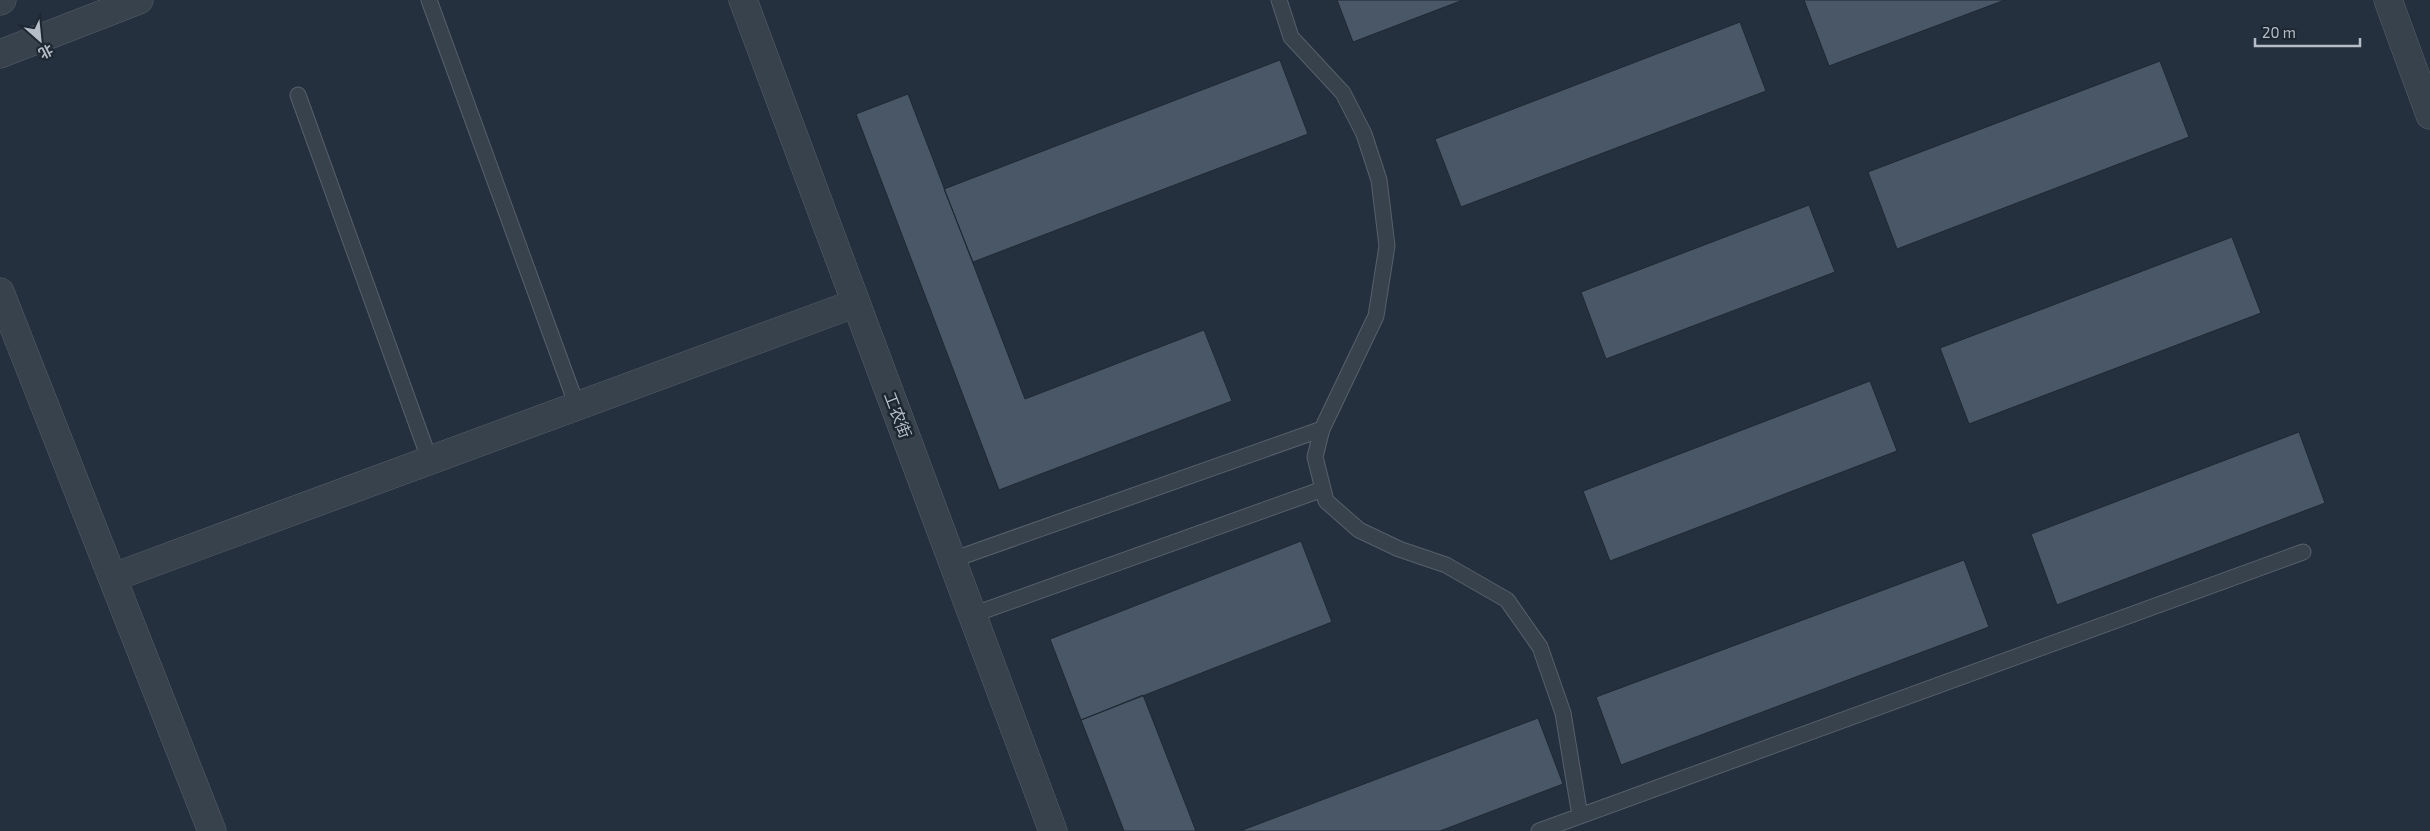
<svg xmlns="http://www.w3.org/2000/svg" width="2430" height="831" font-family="'Exo 2','Noto Sans SC',sans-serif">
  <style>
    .building { fill: #4a5766; stroke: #1f2934 }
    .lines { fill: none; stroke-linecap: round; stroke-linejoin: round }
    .service-casing { stroke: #56606b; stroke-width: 17 }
    .minor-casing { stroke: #56606b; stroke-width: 29 }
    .tertiary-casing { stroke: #56606b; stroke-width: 29 }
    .service { stroke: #38424d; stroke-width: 15 }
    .minor { stroke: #38424d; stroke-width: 28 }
    .tertiary { stroke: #38424d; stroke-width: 28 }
    .labels { text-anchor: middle; stroke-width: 5; stroke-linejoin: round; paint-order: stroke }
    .street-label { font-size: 16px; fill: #b4bdc8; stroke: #1d2732 }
  </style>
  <rect width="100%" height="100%" fill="#24303d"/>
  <path class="building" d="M 1337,0 L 1463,0 L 1353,42 Z
    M 1804,0 L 2005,0 L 1829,66 Z
    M 1740,22 L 1766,91 L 1461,207 L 1435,139 Z
    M 1280,60 L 1308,134 L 973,262 L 944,189 Z
    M 2160,61 L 2189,137 L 1897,249 L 1868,172 Z
    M 908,94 L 1025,399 L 1204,330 L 1232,401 L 999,490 L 856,114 Z
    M 1809,205 L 1835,272 L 1606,359 L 1581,292 Z
    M 2232,237 L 2261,313 L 1969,424 L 1940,348 Z
    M 1870,381 L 1897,451 L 1610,561 L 1583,491 Z
    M 2299,432 L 2325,503 L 2057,605 L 2031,534 Z
    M 1301,541 L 1332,622 L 1081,720 L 1050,639 Z
    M 1964,560 L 1989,627 L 1621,765 L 1596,697 Z
    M 1143,695 L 1196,831 L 1124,831 L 1081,720 Z
    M 1538,718 L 1563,784 L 1440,831 L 1240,831 Z"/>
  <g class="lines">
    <defs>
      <path id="service" d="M 429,0 L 577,406
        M 1279,0 L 1291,37 L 1343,93 L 1364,134 L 1379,180 L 1387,246 L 1376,316 L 1322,429 L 1315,457 L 1326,501 L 1359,530 L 1399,549 L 1446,565 L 1507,600 L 1540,647 L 1563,713 L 1580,816
        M 298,95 L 430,461
        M 952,560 L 1322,429
        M 972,615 L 1323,489
        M 1539,831 L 2303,552"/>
      <path id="minor" d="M 2388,0 L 2430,115
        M 0,292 L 212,831
        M 114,577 L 856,303"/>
      <path id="tertiary" d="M 743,0 L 1053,831
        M 0,1 L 2,0
        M 0,54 L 139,0"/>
    </defs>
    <use href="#service" class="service-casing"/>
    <use href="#minor" class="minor-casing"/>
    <use href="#tertiary" class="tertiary-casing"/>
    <use href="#service" class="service"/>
    <use href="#minor" class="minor"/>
    <use href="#tertiary" class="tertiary"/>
  </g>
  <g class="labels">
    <g class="street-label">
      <text transform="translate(898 415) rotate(69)" y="6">工农街</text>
    </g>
  </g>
  <g transform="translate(40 40) rotate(153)" stroke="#1d2732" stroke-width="4" paint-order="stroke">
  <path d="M0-4L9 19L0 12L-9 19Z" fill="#b4bdc8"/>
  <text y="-8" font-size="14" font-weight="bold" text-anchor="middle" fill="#b4bdc8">北</text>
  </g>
  <path d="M2255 38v8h105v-8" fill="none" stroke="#b4bdc8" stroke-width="2.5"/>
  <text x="2262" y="38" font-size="15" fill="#b4bdc8" stroke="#1d2732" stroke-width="4" paint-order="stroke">20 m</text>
</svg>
